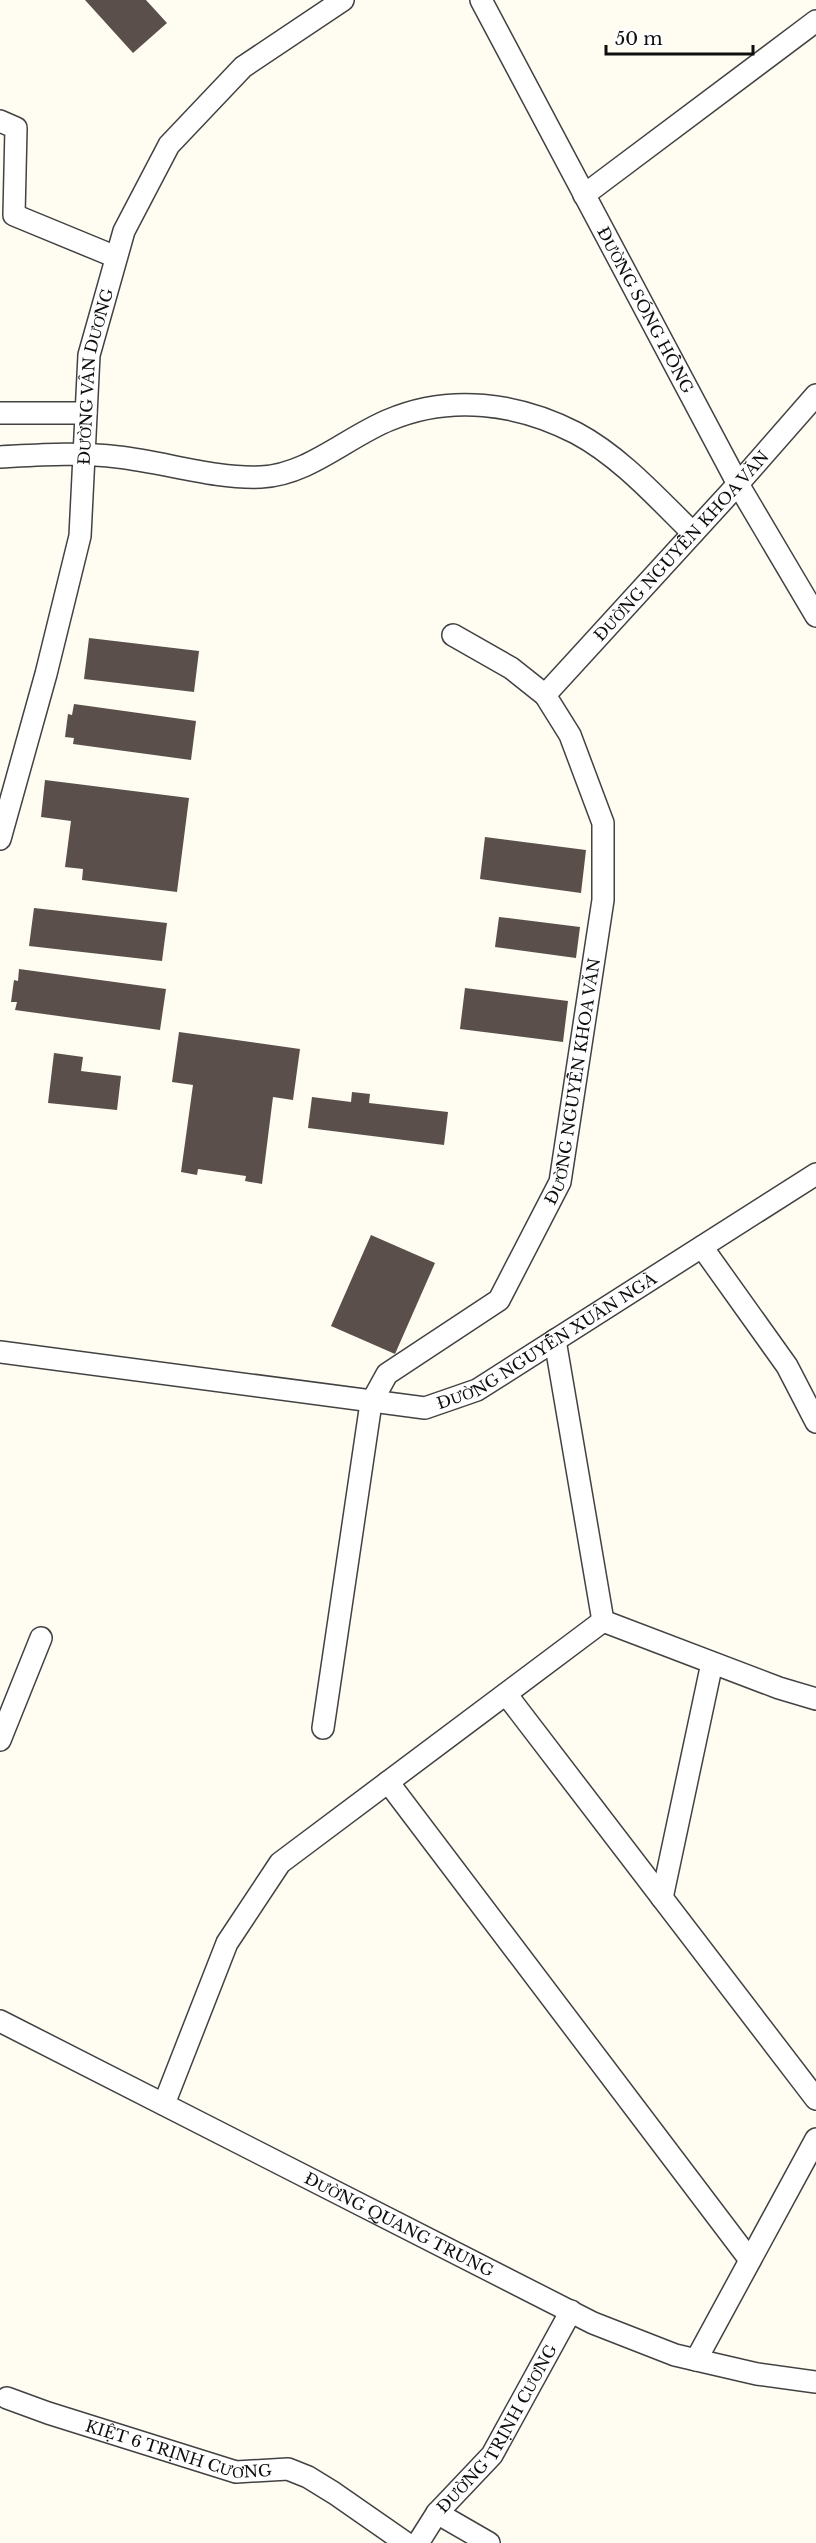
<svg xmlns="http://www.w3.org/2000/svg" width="816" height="2543" font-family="'Libre Baskerville',serif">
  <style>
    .building { fill: #5a4f4a }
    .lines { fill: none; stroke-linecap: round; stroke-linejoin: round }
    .minor-casing { stroke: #424242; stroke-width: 24 }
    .minor { stroke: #fff; stroke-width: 21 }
    .labels { text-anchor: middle; stroke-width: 6; stroke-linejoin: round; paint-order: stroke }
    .street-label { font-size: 16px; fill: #0f0f0f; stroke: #fff }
  </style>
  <rect width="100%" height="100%" fill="#fffcf2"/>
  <path class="building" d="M 85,0 L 146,0 L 167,23 L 133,53 Z
    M 89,638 L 199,651 L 194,692 L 84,679 Z
    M 74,704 L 196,721 L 191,760 L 73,744 L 74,738 L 65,737 L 68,714 L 72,715 Z
    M 45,780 L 189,798 L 177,892 L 82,880 L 83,869 L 65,867 L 71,821 L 41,817 Z
    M 485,837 L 586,850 L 581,893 L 480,879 Z
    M 34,908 L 167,923 L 162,961 L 29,946 Z
    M 499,917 L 580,927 L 576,958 L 495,947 Z
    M 19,969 L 166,989 L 160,1030 L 15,1010 L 17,1002 L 11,1002 L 14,980 L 18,981 Z
    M 465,988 L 568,1001 L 563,1042 L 460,1029 Z
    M 179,1032 L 300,1049 L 293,1100 L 273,1097 L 262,1184 L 245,1181 L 246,1176 L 198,1169 L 197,1175 L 181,1172 L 193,1085 L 172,1082 Z
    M 54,1053 L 83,1057 L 81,1071 L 121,1076 L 117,1110 L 48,1103 Z
    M 352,1092 L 370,1094 L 369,1103 L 448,1112 L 444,1145 L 308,1128 L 312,1097 L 351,1102 Z
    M 371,1235 L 435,1263 L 395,1354 L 331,1326 Z"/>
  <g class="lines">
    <defs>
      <g id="minor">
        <path id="s1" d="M 481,0 L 738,484 L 816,616"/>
        <path d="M 0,121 L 16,128 L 14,215 L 116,257"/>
        <path d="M 584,195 L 816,21"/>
        <path d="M 0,413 L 86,413"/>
        <path d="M 0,457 C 39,455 79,452 118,457 C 164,462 215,479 261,477 C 308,475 347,437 389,420 C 450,394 518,403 576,433 C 621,457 658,499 693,533"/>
        <path id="s2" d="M 545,695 L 738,484 L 816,395"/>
        <path id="s3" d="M 0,839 L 46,674 L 80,536 L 89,355 L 124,231 L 169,145 L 243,67 L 343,0"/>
        <path d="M 702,1247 L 787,1366 L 816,1422"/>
        <path d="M 555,1340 L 603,1621"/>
        <path id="s4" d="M 0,1352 L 425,1408 L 477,1390 L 816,1174"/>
        <path d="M 603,1621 L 779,1688 L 816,1699"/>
        <path d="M 506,1694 L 816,2099"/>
        <path id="s5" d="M 323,1728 L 371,1403 L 387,1374 L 499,1300 L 560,1182 L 603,900 L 603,823 L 570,735 L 545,695 L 511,668 L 453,635"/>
        <path d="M 0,1740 L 41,1638"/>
        <path d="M 388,1782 L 750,2260"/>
        <path d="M 662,1898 L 712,1663"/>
        <path id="s6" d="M 0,2021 L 593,2323 L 675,2355 L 757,2374 L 816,2382"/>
        <path d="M 164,2104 L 227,1943 L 280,1863 L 603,1621"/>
        <path d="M 696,2360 L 816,2139"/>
        <path id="s7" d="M 7,2398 L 48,2413 L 236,2472 L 288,2469 L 308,2477 L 334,2493 L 406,2543"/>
        <path d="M 437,2513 L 489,2543"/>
        <path id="s8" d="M 418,2543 L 437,2513 L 492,2455 L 571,2311"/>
      </g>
    </defs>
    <use href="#minor" class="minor-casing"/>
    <use href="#minor" class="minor"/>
  </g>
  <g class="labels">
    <g class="street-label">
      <text dy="6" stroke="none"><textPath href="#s1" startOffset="351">ĐƯỜNG SÓNG HỒNG</textPath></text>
      <text dy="6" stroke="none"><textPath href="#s3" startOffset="474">ĐƯỜNG VÂN DƯƠNG</textPath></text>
      <text dy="6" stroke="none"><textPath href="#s2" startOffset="202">ĐƯỜNG NGUYỄN KHOA VĂN</textPath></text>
      <text dy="6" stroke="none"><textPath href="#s5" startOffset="730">ĐƯỜNG NGUYỄN KHOA VĂN</textPath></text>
      <text dy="6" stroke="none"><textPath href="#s4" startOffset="568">ĐƯỜNG NGUYỄN XUÂN NGÀ</textPath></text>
      <text dy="6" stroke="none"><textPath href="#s6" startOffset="448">ĐƯỜNG QUANG TRUNG</textPath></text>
      <text dy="6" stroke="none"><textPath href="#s8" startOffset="140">ĐƯỜNG TRỊNH CƯƠNG</textPath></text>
      <text dy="6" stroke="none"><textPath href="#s7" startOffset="180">KIỆT 6 TRỊNH CƯƠNG</textPath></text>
    </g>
  </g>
  <path d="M606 45v9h147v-9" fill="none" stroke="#0f0f0f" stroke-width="3"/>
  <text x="615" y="45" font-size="18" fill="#0f0f0f" stroke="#ffffff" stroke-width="4.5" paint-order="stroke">50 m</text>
</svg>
